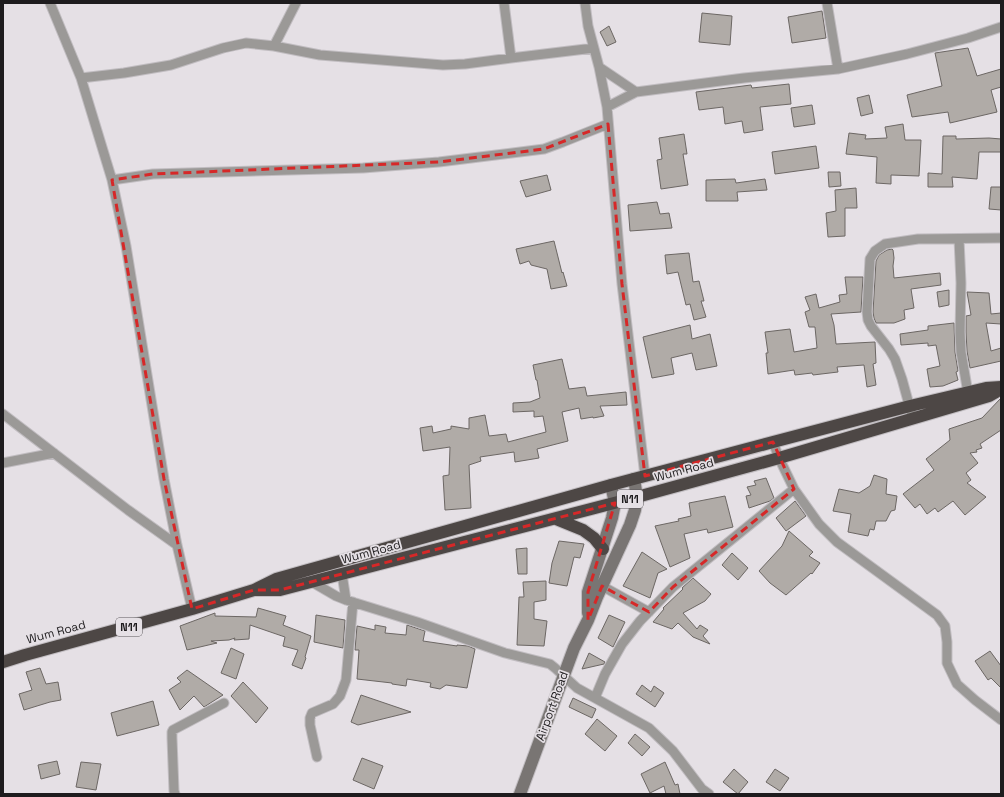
<svg xmlns="http://www.w3.org/2000/svg" width="1004" height="797" font-family="'Space Grotesk',sans-serif">
  <style>
    .building { fill: #b0aba7; stroke: #6c6764 }
    .lines { fill: none; stroke-linecap: round; stroke-linejoin: round }
    .street-casing { stroke: #c1bdc1; stroke-width: 11 }
    .secondary-casing { stroke: #c1bdc1; stroke-width: 14 }
    .highway-casing { stroke: #c1bdc1; stroke-width: 14 }
    .street { stroke: #9b9997; stroke-width: 9 }
    .secondary { stroke: #797573; stroke-width: 12 }
    .highway { stroke: #4d4745; stroke-width: 12 }
    .marked { fill: none; stroke: #d62828; stroke-width: 3; stroke-dasharray: 8 5; stroke-linejoin: round }
    .labels { text-anchor: middle; stroke-width: 3.5; stroke-linejoin: round; paint-order: stroke }
    .shield { fill: #e5e0e5; stroke: #5a575a; stroke-width: 1 }
    .shield-label { font-size: 11px; font-weight: bold; fill: #1e1c1e }
    .street-label { font-size: 12px; fill: #1e1c1e; stroke: #e5e0e5 }
  </style>
  <rect width="100%" height="100%" fill="#e5e0e5"/>
  <path class="building" d="M 822,11 L 826,38 L 792,43 L 788,17 Z
    M 702,13 L 732,16 L 730,45 L 699,42 Z
    M 609,26 L 616,42 L 607,46 L 600,32 Z
    M 968,48 L 977,76 L 1001,69 L 1001,87 L 991,90 L 997,112 L 950,123 L 948,112 L 912,117 L 907,95 L 942,86 L 935,53 Z
    M 789,84 L 791,104 L 760,107 L 763,130 L 744,133 L 742,121 L 725,124 L 723,107 L 699,110 L 696,92 L 751,85 L 752,88 Z
    M 869,95 L 873,113 L 861,116 L 857,98 Z
    M 812,105 L 815,124 L 794,127 L 791,108 Z
    M 903,124 L 905,140 L 921,140 L 919,176 L 891,175 L 891,184 L 876,183 L 877,157 L 846,154 L 849,133 L 866,135 L 865,139 L 887,138 L 885,127 Z
    M 684,134 L 687,154 L 683,154 L 688,185 L 661,189 L 657,160 L 662,159 L 659,138 Z
    M 943,136 L 956,136 L 956,139 L 989,138 L 1001,139 L 1001,152 L 979,152 L 977,179 L 952,177 L 953,187 L 928,187 L 928,173 L 942,174 Z
    M 816,146 L 819,168 L 775,174 L 772,152 Z
    M 828,172 L 840,172 L 841,186 L 829,187 Z
    M 547,175 L 551,190 L 526,197 L 520,181 Z
    M 735,179 L 736,183 L 765,179 L 767,190 L 737,192 L 738,201 L 706,201 L 706,180 Z
    M 991,187 L 1001,187 L 1001,210 L 989,209 Z
    M 856,188 L 857,208 L 845,208 L 845,236 L 828,237 L 826,213 L 836,211 L 835,190 Z
    M 657,202 L 660,214 L 669,213 L 672,228 L 630,231 L 628,205 Z
    M 554,241 L 562,273 L 563,272 L 567,286 L 551,289 L 547,269 L 531,265 L 529,261 L 520,264 L 516,249 Z
    M 892,249 L 893,250 L 894,258 L 893,266 L 894,278 L 940,273 L 941,285 L 911,289 L 914,308 L 904,310 L 905,319 L 894,323 L 876,323 L 874,318 L 873,312 L 876,261 L 879,255 L 887,250 Z
    M 689,253 L 693,282 L 699,281 L 704,301 L 701,301 L 706,317 L 694,320 L 690,304 L 686,305 L 678,272 L 667,274 L 665,255 Z
    M 845,277 L 863,277 L 861,312 L 831,314 L 834,325 L 836,344 L 875,342 L 876,363 L 873,364 L 876,385 L 867,387 L 864,365 L 837,367 L 838,372 L 813,375 L 812,373 L 795,375 L 794,370 L 768,374 L 766,353 L 768,353 L 765,332 L 790,329 L 794,352 L 817,348 L 815,327 L 809,327 L 805,312 L 810,310 L 805,297 L 816,294 L 819,308 L 840,302 L 839,295 L 847,294 Z
    M 949,290 L 949,305 L 939,307 L 937,292 Z
    M 967,292 L 989,293 L 991,314 L 1001,313 L 1001,324 L 986,323 L 991,351 L 1001,348 L 1001,361 L 970,368 L 967,351 L 966,332 L 966,316 L 971,315 Z
    M 954,323 L 955,352 L 958,371 L 956,372 L 958,380 L 943,386 L 930,387 L 927,369 L 940,366 L 936,345 L 928,346 L 928,343 L 901,345 L 900,334 L 928,330 L 928,326 Z
    M 690,325 L 692,339 L 710,334 L 717,366 L 696,370 L 692,353 L 671,358 L 674,374 L 652,378 L 643,337 Z
    M 562,359 L 569,389 L 585,387 L 587,396 L 626,392 L 627,405 L 600,406 L 604,416 L 593,418 L 593,417 L 581,419 L 579,408 L 562,412 L 568,441 L 537,449 L 539,458 L 515,462 L 514,452 L 480,457 L 481,461 L 469,465 L 471,508 L 445,510 L 443,476 L 449,475 L 450,447 L 423,451 L 420,428 L 432,426 L 433,433 L 451,429 L 451,426 L 469,429 L 469,418 L 485,415 L 489,436 L 506,434 L 508,442 L 546,432 L 543,416 L 534,417 L 534,411 L 513,412 L 513,403 L 530,402 L 540,398 L 537,380 L 536,380 L 533,365 Z
    M 1001,398 L 1001,430 L 980,444 L 982,448 L 976,450 L 977,452 L 970,453 L 978,463 L 966,473 L 971,480 L 967,483 L 986,497 L 965,515 L 953,501 L 938,512 L 935,508 L 927,514 L 920,504 L 915,508 L 903,494 L 934,470 L 926,459 L 950,440 L 949,429 L 982,418 Z
    M 874,475 L 887,479 L 886,494 L 897,496 L 895,510 L 891,511 L 886,521 L 876,521 L 874,530 L 870,529 L 868,536 L 848,532 L 851,514 L 833,511 L 839,489 L 859,493 L 870,486 Z
    M 766,478 L 774,498 L 770,501 L 749,508 L 746,496 L 751,495 L 747,487 L 756,485 L 754,481 Z
    M 725,496 L 733,527 L 708,533 L 707,529 L 684,534 L 690,558 L 670,567 L 655,526 L 679,521 L 678,519 L 691,516 L 689,503 Z
    M 795,501 L 806,516 L 786,531 L 776,518 Z
    M 789,531 L 813,552 L 809,556 L 820,563 L 812,574 L 811,573 L 786,595 L 770,583 L 759,571 L 782,546 Z
    M 559,541 L 584,544 L 580,558 L 574,557 L 567,586 L 549,583 L 552,563 Z
    M 527,548 L 527,574 L 518,574 L 516,549 Z
    M 642,552 L 667,569 L 658,573 L 650,598 L 623,586 Z
    M 732,553 L 748,568 L 738,580 L 722,565 Z
    M 693,578 L 711,594 L 705,601 L 683,613 L 697,629 L 700,625 L 708,630 L 703,636 L 710,644 L 693,637 L 678,623 L 672,629 L 653,622 L 664,609 L 663,608 L 683,589 L 682,588 Z
    M 546,581 L 546,600 L 534,602 L 534,619 L 547,621 L 544,646 L 517,645 L 519,597 L 524,597 L 523,582 Z
    M 258,608 L 286,616 L 283,625 L 311,636 L 305,657 L 306,658 L 302,669 L 292,665 L 298,650 L 283,646 L 285,637 L 250,625 L 249,639 L 234,640 L 235,638 L 229,640 L 211,641 L 217,643 L 187,650 L 180,626 L 215,613 L 215,616 L 256,617 Z
    M 316,615 L 345,620 L 343,648 L 314,642 Z
    M 609,615 L 625,622 L 613,647 L 598,638 Z
    M 375,625 L 386,627 L 385,633 L 406,635 L 407,625 L 425,631 L 423,641 L 457,646 L 457,645 L 468,646 L 475,649 L 467,688 L 446,685 L 440,689 L 430,687 L 431,683 L 407,679 L 406,686 L 392,684 L 392,683 L 357,679 L 359,650 L 355,650 L 357,626 L 375,630 Z
    M 231,648 L 244,654 L 236,679 L 221,673 Z
    M 990,651 L 1001,666 L 1001,688 L 991,678 L 988,680 L 975,661 Z
    M 589,653 L 605,662 L 604,664 L 582,669 Z
    M 40,668 L 46,684 L 58,682 L 61,700 L 50,702 L 24,710 L 19,694 L 32,690 L 26,672 Z
    M 187,670 L 223,695 L 204,707 L 194,696 L 180,710 L 169,690 L 181,682 L 177,678 Z
    M 243,682 L 268,708 L 256,723 L 231,696 Z
    M 642,685 L 651,692 L 654,686 L 664,693 L 655,707 L 636,694 Z
    M 361,695 L 411,712 L 358,725 L 351,722 Z
    M 573,698 L 596,709 L 592,718 L 569,707 Z
    M 153,701 L 159,725 L 117,736 L 111,713 Z
    M 597,719 L 617,736 L 605,751 L 585,734 Z
    M 635,734 L 650,747 L 642,756 L 628,743 Z
    M 362,758 L 383,766 L 374,789 L 353,780 Z
    M 57,761 L 60,774 L 41,779 L 38,765 Z
    M 81,762 L 101,764 L 96,790 L 76,787 Z
    M 665,762 L 675,785 L 678,784 L 680,794 L 666,794 L 664,786 L 650,793 L 641,774 Z
    M 734,769 L 748,782 L 738,794 L 723,782 Z
    M 775,769 L 789,778 L 780,791 L 766,782 Z"/>
  <g class="lines">
    <defs>
      <path id="street" d="M 50,3 L 81,78 L 112,180 L 126,246 L 164,479 L 177,545 L 192,609
        M 504,3 L 511,58
        M 585,3 L 588,26 L 599,67 L 607,107 L 622,284 L 645,476
        M 827,3 L 838,69
        M 274,46 L 296,3
        M 599,67 L 636,92
        M 81,78 L 124,73 L 171,65 L 223,48 L 246,43 L 274,46 L 320,55 L 443,65 L 465,64 L 511,58 L 594,48
        M 607,107 L 636,92 L 744,78 L 838,69 L 907,54 L 968,38 L 1001,27
        M 112,180 L 153,174 L 363,168 L 439,162 L 544,149 L 563,142 L 608,124
        M 959,239 L 961,283 L 960,332 L 961,352 L 969,399
        M 911,412 L 902,379 L 895,359 L 889,349 L 871,326 L 868,320 L 867,312 L 870,259 L 875,251 L 885,244 L 918,239 L 1001,238
        M 3,414 L 128,510 L 177,545
        M 773,442 L 779,458 L 794,489 L 819,524 L 837,542 L 937,615 L 945,626 L 947,642 L 947,663 L 957,684 L 975,700 L 1001,720
        M 3,463 L 54,453
        M 342,574 L 346,600
        M 312,582 L 336,596 L 346,600 L 417,622 L 505,653 L 550,664 L 555,668 L 577,688 L 649,728 L 673,751 L 702,789 L 709,794
        M 602,586 L 649,612
        M 595,698 L 605,674 L 622,644 L 640,621 L 673,587 L 794,489
        M 317,757 L 310,725 L 310,718 L 312,713 L 333,704 L 340,696 L 346,680 L 353,602
        M 175,794 L 174,791 L 172,738 L 172,732 L 173,730 L 224,703"/>
      <path id="secondary" d="M 588,613 L 588,592 L 612,518 L 615,503 L 611,485
        M 520,794 L 574,648 L 588,620 L 597,597 L 630,525 L 635,510 L 637,497 L 634,479"/>
      <path id="highway" d="M 556,519 L 583,530 L 594,538 L 603,549
        M 256,590 L 280,590 L 637,497 L 779,458 L 989,396 L 996,392
        M 3,662 L 25,655 L 192,609 L 254,590 L 276,579 L 611,485 L 773,442 L 910,406 L 986,388 L 1001,387"/>
    </defs>
    <use href="#street" class="street-casing"/>
    <use href="#secondary" class="secondary-casing"/>
    <use href="#highway" class="highway-casing"/>
    <use href="#street" class="street"/>
    <use href="#secondary" class="secondary"/>
    <use href="#highway" class="highway"/>
  </g>
  <path class="marked" d="M 608,124 L 622,284 L 645,476 L 773,442 L 794,489 L 673,587 L 649,612 L 602,586 L 588,620 L 588,592 L 615,503 L 280,590 L 254,590 L 192,609 L 164,479 L 112,180 L 153,174 L 439,162 L 544,149 Z"/>
  <g class="labels">
    <g class="shield">
      <rect x="617" y="490" width="26" height="18" rx="3"/>
      <rect x="116" y="618" width="26" height="18" rx="3"/>
    </g>
    <g class="shield-label">
      <text x="630" y="503">N11</text>
      <text x="129" y="631">N11</text>
    </g>
    <g class="street-label">
      <text transform="translate(684 470) rotate(-15)" y="4">Wum Road</text>
      <text transform="translate(371 552) rotate(-15)" y="4">Wum Road</text>
      <text transform="translate(56 632) rotate(-15)" y="4">Wum Road</text>
      <text transform="translate(552 706) rotate(-70)" y="4">Airport Road</text>
    </g>
  </g>
  <rect width="1004" height="797" fill="none" stroke="#1e1c1e" stroke-width="8"/>
</svg>
